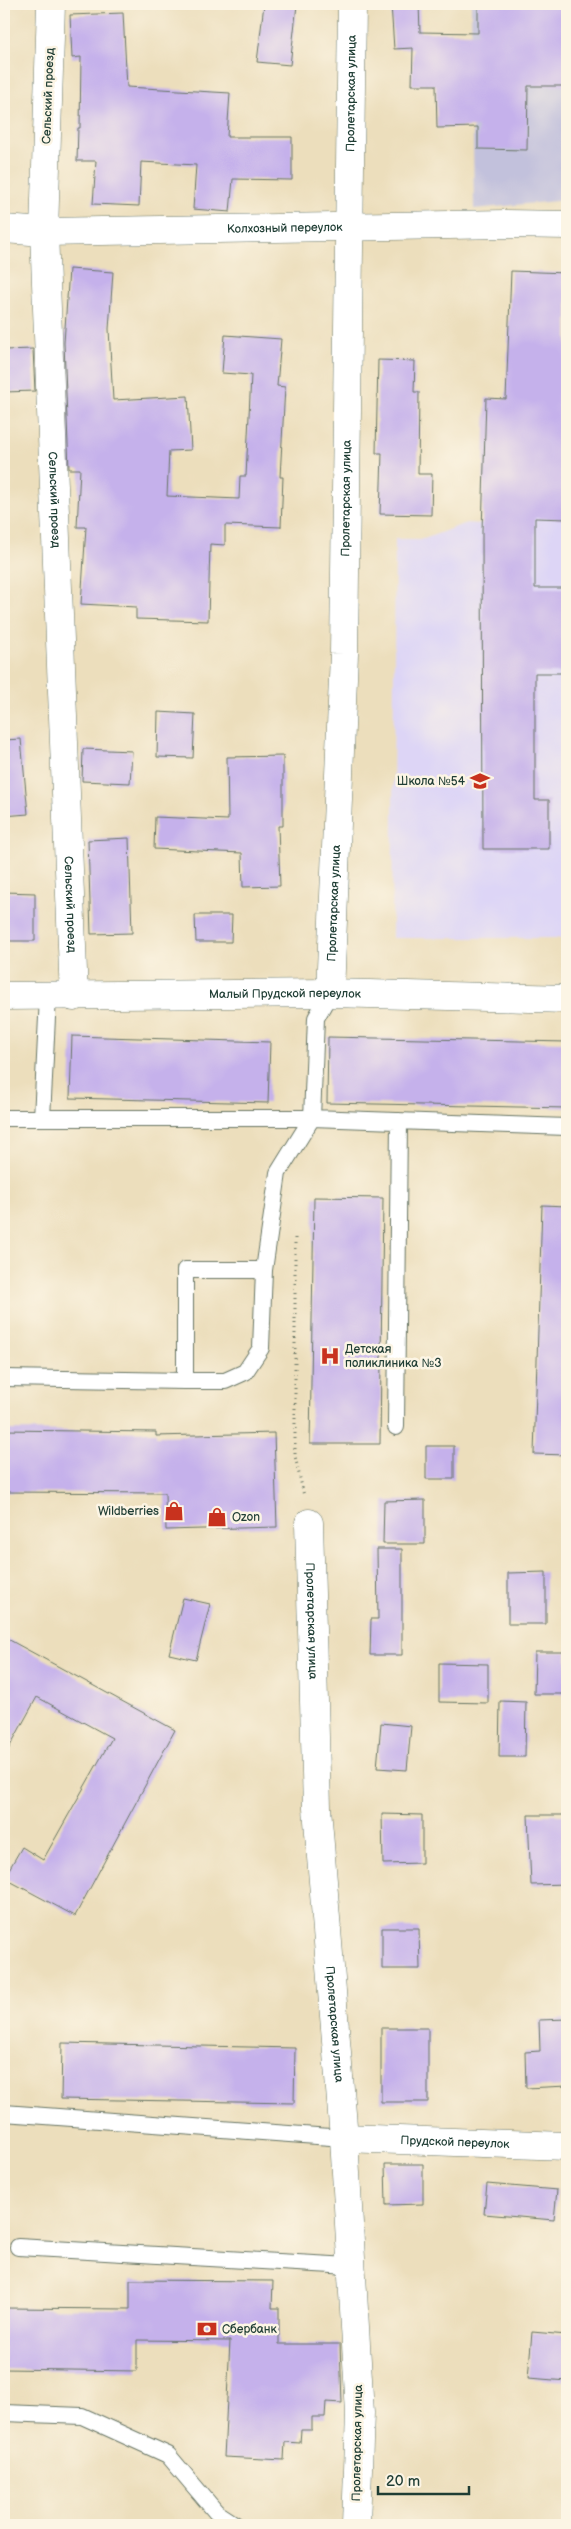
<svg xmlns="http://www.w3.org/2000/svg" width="571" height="2529" font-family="'Balsamiq Sans',sans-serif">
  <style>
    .built { fill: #ddd5f6 }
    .industrial { fill: #c2c1dc }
    .building { fill: #c5b1eb }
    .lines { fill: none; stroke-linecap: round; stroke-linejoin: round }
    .service-casing { stroke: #677564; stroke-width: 18 }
    .minor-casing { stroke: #677564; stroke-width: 29 }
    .tertiary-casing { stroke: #677564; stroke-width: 29 }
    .path { stroke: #677564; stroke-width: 3; stroke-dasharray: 1 4; stroke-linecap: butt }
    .service { stroke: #fff; stroke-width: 16 }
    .minor { stroke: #fff; stroke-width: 28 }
    .tertiary { stroke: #fff; stroke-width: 28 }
    .labels { text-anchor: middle; stroke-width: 5; stroke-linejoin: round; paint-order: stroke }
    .street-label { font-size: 12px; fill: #1f3d34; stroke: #fcf5e5 }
    .poi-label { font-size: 12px; fill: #1f3d34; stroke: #fcf5e5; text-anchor: start }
  </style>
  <rect width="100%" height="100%" fill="#fcf5e5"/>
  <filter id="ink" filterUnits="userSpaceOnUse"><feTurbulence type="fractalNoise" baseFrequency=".02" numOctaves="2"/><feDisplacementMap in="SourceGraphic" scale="10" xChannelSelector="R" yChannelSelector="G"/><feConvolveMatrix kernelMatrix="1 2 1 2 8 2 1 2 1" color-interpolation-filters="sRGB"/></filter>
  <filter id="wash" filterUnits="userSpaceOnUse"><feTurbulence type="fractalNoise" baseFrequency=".0096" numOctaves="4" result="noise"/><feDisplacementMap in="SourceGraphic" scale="20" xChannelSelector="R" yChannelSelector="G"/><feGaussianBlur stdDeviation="1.12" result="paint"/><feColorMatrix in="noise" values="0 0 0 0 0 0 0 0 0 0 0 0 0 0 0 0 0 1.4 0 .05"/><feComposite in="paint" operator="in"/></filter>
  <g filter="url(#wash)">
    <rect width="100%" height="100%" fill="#ecdebc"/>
    <path class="built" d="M 482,516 L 567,519 L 567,938 L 392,938 L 395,539 L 424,539 L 466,523 L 482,524 Z"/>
    <path class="industrial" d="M 471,4 L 567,4 L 567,200 L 474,209 Z"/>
    <g id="blocks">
      <path class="building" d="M 264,4 L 297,5 L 290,65 L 257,62 Z
        M 391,4 L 419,4 L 420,32 L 478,33 L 478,4 L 567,4 L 567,86 L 528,86 L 527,150 L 478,149 L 478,127 L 437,128 L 436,85 L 412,85 L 413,48 L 394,49 Z
        M 123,13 L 127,87 L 230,93 L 227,137 L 292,137 L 292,180 L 233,179 L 230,212 L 193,209 L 196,165 L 141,162 L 139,206 L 93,204 L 96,161 L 77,161 L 78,128 L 80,128 L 81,57 L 72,58 L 70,15 Z
        M 69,269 L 113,272 L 109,329 L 113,400 L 188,396 L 191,450 L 169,451 L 167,496 L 239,499 L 240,476 L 246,476 L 251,375 L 222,373 L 225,335 L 281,339 L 277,386 L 285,387 L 280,477 L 283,477 L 281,527 L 225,525 L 225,545 L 210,544 L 208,621 L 136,619 L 136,607 L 81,604 L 86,527 L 77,527 L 80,469 L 69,469 L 64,343 Z
        M 511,271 L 567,273 L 567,519 L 535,518 L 535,588 L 567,588 L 567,673 L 535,673 L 535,800 L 549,800 L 549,849 L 483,849 L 482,531 L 486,398 L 506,399 Z
        M 33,349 L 35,391 L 4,392 L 4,350 Z
        M 378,360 L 415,361 L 414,392 L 419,392 L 418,474 L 432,474 L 431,515 L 380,514 L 382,453 L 376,453 Z
        M 158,712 L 195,714 L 193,758 L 157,757 Z
        M 21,739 L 28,814 L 4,816 L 4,740 Z
        M 83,749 L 132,751 L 130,783 L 82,781 Z
        M 283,756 L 283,826 L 278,826 L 280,886 L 243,887 L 242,853 L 154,849 L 155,817 L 228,820 L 227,757 Z
        M 129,838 L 132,933 L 91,934 L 88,840 Z
        M 4,892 L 35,893 L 35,941 L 4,941 Z
        M 195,915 L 232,915 L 231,942 L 196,942 Z
        M 72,1036 L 270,1042 L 268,1103 L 70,1098 Z
        M 328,1037 L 567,1042 L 567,1108 L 327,1103 Z
        M 314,1197 L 383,1198 L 380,1444 L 310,1444 Z
        M 542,1205 L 567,1206 L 567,1455 L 534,1454 Z
        M 4,1430 L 156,1432 L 156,1436 L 274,1433 L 277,1527 L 166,1530 L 165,1493 L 4,1492 Z
        M 426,1446 L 454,1446 L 454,1479 L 426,1479 Z
        M 425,1500 L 425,1544 L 383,1544 L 384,1501 Z
        M 377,1549 L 402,1549 L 402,1655 L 370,1655 L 371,1619 L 378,1619 Z
        M 546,1572 L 546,1624 L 508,1624 L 508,1573 Z
        M 183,1598 L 210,1604 L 196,1660 L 169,1654 Z
        M 4,1637 L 175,1730 L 75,1916 L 4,1878 L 22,1847 L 43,1860 L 112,1738 L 37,1697 L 4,1757 Z
        M 535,1652 L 567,1652 L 567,1694 L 534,1694 Z
        M 439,1663 L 488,1664 L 488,1703 L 439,1702 Z
        M 500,1701 L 526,1702 L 525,1757 L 499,1757 Z
        M 381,1723 L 411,1726 L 407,1770 L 377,1768 Z
        M 382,1814 L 422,1815 L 422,1863 L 383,1864 Z
        M 528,1815 L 567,1815 L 567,1884 L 531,1885 Z
        M 382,1928 L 419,1928 L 420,1969 L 382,1969 Z
        M 567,2019 L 567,2086 L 526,2088 L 525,2052 L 540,2051 L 539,2020 Z
        M 381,2028 L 428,2028 L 428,2102 L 381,2102 Z
        M 62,2043 L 295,2048 L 294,2103 L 61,2099 Z
        M 385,2164 L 423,2164 L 423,2204 L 386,2205 Z
        M 487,2184 L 557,2190 L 554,2220 L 484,2214 Z
        M 130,2280 L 273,2281 L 272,2308 L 279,2308 L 279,2344 L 340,2344 L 342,2403 L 326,2402 L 325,2417 L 312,2417 L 312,2430 L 301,2430 L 300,2443 L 285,2442 L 284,2460 L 224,2457 L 230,2341 L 137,2340 L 137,2371 L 4,2369 L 4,2308 L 130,2309 Z
        M 532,2332 L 567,2335 L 567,2381 L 528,2378 Z"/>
    </g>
  </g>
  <g filter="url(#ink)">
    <use href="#blocks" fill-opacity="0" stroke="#677564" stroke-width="1"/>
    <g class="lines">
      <defs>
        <path id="service" d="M 330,993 L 316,1018 L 312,1118 L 567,1127
          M 4,1118 L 312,1118
          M 42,1118 L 48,997
          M 264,1270 L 185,1270 L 185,1381 L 225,1381 L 245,1372 L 261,1348 L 264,1270 L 278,1173 L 312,1118
          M 4,1378 L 185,1381
          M 396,1427 L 399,1121
          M 4,2113 L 344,2138
          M 18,2247 L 350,2266
          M 4,2413 L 82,2416 L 168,2455 L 216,2512 L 236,2525"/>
        <g id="minor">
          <path id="s1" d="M 51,4 L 44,232 L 74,997"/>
          <path id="s2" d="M 4,229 L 44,232 L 506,224 L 567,225"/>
          <path id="s3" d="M 330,993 L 344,654 L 352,4"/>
          <path id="s4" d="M 309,1523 L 317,1808 L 344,2138 L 360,2413 L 356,2525"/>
          <path id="s5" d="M 344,2138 L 567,2146"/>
        </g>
        <g id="tertiary">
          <path id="s6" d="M 4,996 L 330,993 L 567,999"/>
        </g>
      </defs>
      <use href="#service" class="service-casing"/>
      <use href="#minor" class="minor-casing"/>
      <use href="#tertiary" class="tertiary-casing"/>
      <path class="path" d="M 295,1238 L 295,1456 L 304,1496"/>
      <use href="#service" class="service"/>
      <use href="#minor" class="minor"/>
      <use href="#tertiary" class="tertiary"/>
    </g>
  </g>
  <defs>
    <symbol id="school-bare" viewBox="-9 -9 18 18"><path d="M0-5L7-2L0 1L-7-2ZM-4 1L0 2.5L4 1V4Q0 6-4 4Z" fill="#c8321e" stroke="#fcf5e5" stroke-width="2.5" paint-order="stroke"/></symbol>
    <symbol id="hospital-bare" viewBox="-9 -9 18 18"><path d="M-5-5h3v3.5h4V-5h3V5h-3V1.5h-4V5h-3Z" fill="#c8321e" stroke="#fcf5e5" stroke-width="2.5" paint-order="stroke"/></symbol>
    <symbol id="shop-bare" viewBox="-9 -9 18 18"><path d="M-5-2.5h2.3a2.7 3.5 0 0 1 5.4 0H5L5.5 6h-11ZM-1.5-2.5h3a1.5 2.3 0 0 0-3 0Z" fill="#c8321e" stroke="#fcf5e5" stroke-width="2.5" paint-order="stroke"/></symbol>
    <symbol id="bank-bare" viewBox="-9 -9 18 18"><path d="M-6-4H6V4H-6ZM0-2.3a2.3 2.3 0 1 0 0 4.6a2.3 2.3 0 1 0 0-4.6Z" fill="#c8321e" stroke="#fcf5e5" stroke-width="2.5" paint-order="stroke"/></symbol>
  </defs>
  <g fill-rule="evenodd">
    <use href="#school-bare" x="466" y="767" width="28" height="28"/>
    <use href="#hospital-bare" x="316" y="1342" width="28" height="28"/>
    <use href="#shop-bare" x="160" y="1497" width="28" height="28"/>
    <use href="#shop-bare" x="203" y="1503" width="28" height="28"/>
    <use href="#bank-bare" x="193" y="2315" width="28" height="28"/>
  </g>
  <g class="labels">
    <g class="street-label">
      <text dy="4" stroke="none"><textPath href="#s3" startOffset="900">Пролетарская улица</textPath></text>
      <text transform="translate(48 96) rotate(-88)" y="4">Сельский проезд</text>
      <text dy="4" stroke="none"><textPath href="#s2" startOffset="281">Колхозный переулок</textPath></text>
      <text dy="4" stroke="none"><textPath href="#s3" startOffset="495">Пролетарская улица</textPath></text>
      <text dy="4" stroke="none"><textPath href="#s1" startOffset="496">Сельский проезд</textPath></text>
      <text dy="4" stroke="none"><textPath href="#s3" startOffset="90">Пролетарская улица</textPath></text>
      <text dy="4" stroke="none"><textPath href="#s1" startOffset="901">Сельский проезд</textPath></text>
      <text dy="4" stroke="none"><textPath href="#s6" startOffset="281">Малый Прудской переулок</textPath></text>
      <text dy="4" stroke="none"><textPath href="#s4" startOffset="98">Пролетарская улица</textPath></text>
      <text dy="4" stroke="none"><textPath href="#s4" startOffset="502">Пролетарская улица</textPath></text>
      <text dy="4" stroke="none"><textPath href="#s5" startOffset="111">Прудской переулок</textPath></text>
      <text transform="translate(357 2443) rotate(-89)" y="4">Пролетарская улица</text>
    </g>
    <g class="poi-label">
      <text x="465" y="785" text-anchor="end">Школа №54</text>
      <text x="345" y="1353">Детская<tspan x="345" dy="14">поликлиника №3</tspan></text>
      <text x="159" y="1515" text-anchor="end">Wildberries</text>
      <text x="232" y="1521">Ozon</text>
      <text x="222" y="2333">Сбербанк</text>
    </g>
  </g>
  <rect width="571" height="2529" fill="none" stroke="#fcf5e5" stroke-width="20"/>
  <path d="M378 2486v8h91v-8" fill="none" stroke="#1f3d34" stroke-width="2.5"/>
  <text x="386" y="2486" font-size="15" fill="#1f3d34" stroke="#fcf5e5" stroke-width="4" paint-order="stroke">20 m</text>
</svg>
